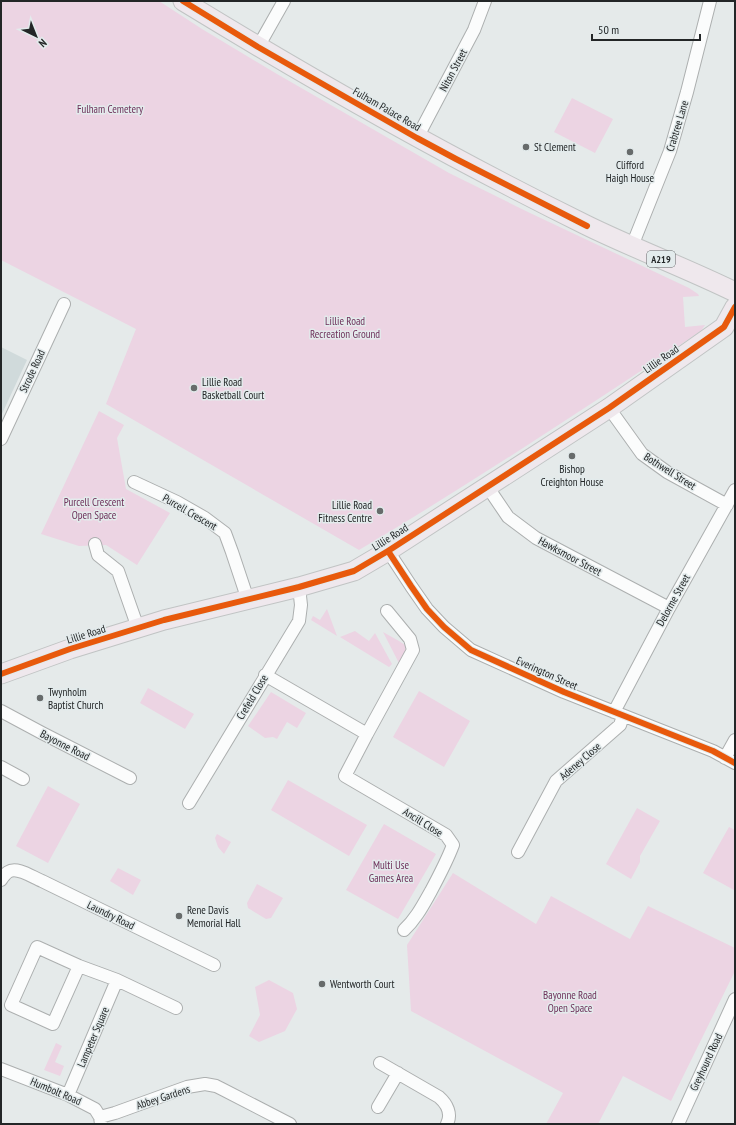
<svg xmlns="http://www.w3.org/2000/svg" width="736" height="1125" font-family="'PT Sans Narrow',sans-serif">
  <style>
    .built { fill: #d0dadb }
    .green { fill: #ecd4e3 }
    .lines { fill: none; stroke-linecap: round; stroke-linejoin: round }
    .minor-casing { stroke: #acafaf; stroke-width: 14 }
    .primary-casing { stroke: #c1c4c4; stroke-width: 21 }
    .minor { stroke: #fbfcfc; stroke-width: 12 }
    .primary { stroke: #efe8ed; stroke-width: 19 }
    .cycleway-casing { stroke: #e3ebec; stroke-width: 8 }
    .cycleway { stroke: #e8590c; stroke-width: 6 }
    .poi-dot { fill: #676b6b; stroke: #e3ebec; stroke-width: 1.5 }
    .labels { text-anchor: middle; stroke-width: 3; stroke-linejoin: round; paint-order: stroke }
    .shield { fill: #e3ebec; stroke: #5d6162; stroke-width: 1 }
    .shield-label { font-size: 10px; font-weight: bold; fill: #232627 }
    .street-label { font-size: 11px; fill: #232627; stroke: #e3ebec }
    .park-label { font-size: 11px; fill: #6e305a; stroke: #e3ebec }
    .poi-label { font-size: 11px; fill: #232627; stroke: #e3ebec; text-anchor: start }
  </style>
  <rect width="100%" height="100%" fill="#e5eaea"/>
  <path class="built" d="M 1,347 L 27,360 L 1,416 Z"/>
  <path class="green" d="M 1,1 L 159,1 L 202,29 L 277,74 L 449,173 L 530,213 L 689,288 L 698,294 L 699,296 L 683,297 L 685,327 L 705,325 L 701,331 C 588,406 475,481 359,550 L 106,404 L 136,329 L 1,260 Z
    M 572,98 L 613,119 L 595,153 L 554,132 Z
    M 99,411 L 124,425 L 117,438 L 126,489 L 170,513 L 137,565 L 106,545 L 79,546 L 41,534 Z
    M 327,609 L 337,636 L 311,620 L 313,616 L 320,620 Z
    M 355,631 L 369,641 L 375,633 L 392,664 L 389,667 L 340,637 Z
    M 383,632 L 399,641 L 405,645 L 406,652 L 400,665 Z
    M 148,688 L 194,714 L 185,729 L 140,703 Z
    M 419,691 L 470,721 L 444,767 L 393,737 Z
    M 271,692 L 306,713 L 297,728 L 287,722 L 277,739 L 273,737 L 265,738 L 248,726 Z
    M 288,780 L 367,825 L 349,856 L 271,810 Z
    M 48,786 L 80,804 L 48,863 L 16,846 Z
    M 637,808 L 660,821 L 640,856 L 640,862 L 631,879 L 606,864 Z
    M 384,824 L 436,854 L 398,919 L 346,890 Z
    M 729,827 L 735,830 L 735,887 L 734,890 L 703,873 Z
    M 217,834 L 231,842 L 224,854 L 218,847 L 215,838 Z
    M 118,868 L 141,880 L 133,895 L 110,881 Z
    M 453,873 L 536,924 L 551,896 L 630,939 L 648,906 L 735,948 L 735,971 L 671,1101 L 623,1076 L 598,1124 L 546,1124 L 563,1093 L 411,1011 L 407,945 Z
    M 257,884 L 283,898 L 271,918 L 266,919 L 248,908 L 247,903 Z
    M 269,980 L 293,993 L 297,1009 L 285,1031 L 259,1042 L 249,1036 L 260,1015 L 255,987 Z
    M 56,1043 L 62,1046 L 55,1062 L 64,1066 L 60,1076 L 44,1070 Z"/>
  <g class="lines">
    <defs>
      <path id="minor" d="M 258,47 L 284,1
        M 417,138 L 474,30 L 485,1
        M 632,246 L 670,151 L 687,92 L 710,1
        M 609,408 L 642,454 L 667,472 L 727,505
        M 1,439 L 64,304
        M 134,482 L 177,502 L 205,518 L 225,533 L 232,552 L 248,600
        M 487,486 L 508,517 L 536,538 L 669,608
        M 95,544 L 98,555 L 118,571 L 138,628
        M 388,551 L 411,586 L 427,609 L 444,627 L 471,650 L 564,692 L 713,751 L 735,763
        M 265,675 L 367,734 L 345,776 L 446,835 L 453,845 C 447,861 439,876 431,891 C 423,905 416,919 404,930
        M 1,711 L 42,733 L 130,778
        M 614,712 L 669,608 L 735,490
        M 367,734 L 413,650 L 410,639 L 387,611
        M 725,758 L 735,740
        M 1,767 L 23,779
        M 189,803 L 299,621 L 301,605 L 299,587
        M 518,852 L 556,781 L 620,725 L 623,716
        M 1,880 C 3,877 5,874 8,872 C 17,866 32,877 42,881 L 214,965
        M 79,966 L 53,1024 L 11,1005 L 37,947 L 79,966 L 117,980
        M 380,1063 L 439,1097 C 447,1104 452,1114 447,1124
        M 1,1069 L 68,1095 L 95,1109 L 100,1117 L 101,1124
        M 68,1095 L 117,980 L 176,1008
        M 378,1107 L 398,1073
        M 100,1117 L 115,1113 L 187,1087 L 205,1084 L 216,1086 L 222,1089 L 290,1124
        M 678,1124 L 735,999"/>
      <path id="primary" d="M 183,1 C 314,81 448,157 586,225 C 635,249 686,268 735,292
        M 1,674 L 70,649 L 164,620 L 299,587 L 354,571 L 388,551 L 609,408 L 724,327 L 735,307"/>
    </defs>
    <use href="#minor" class="minor-casing"/>
    <use href="#primary" class="primary-casing"/>
    <use href="#minor" class="minor"/>
    <use href="#primary" class="primary"/>
    <defs>
      <path id="cycleway" d="M 183,1 L 258,47 L 417,138 L 456,159 L 587,226
        M 388,551 L 411,586 L 427,609 L 444,627 L 471,650 L 564,692 L 713,751 L 735,763
        M 1,674 L 70,649 L 164,620 L 299,587 L 354,571 L 388,551 L 609,408 L 724,327 L 735,307"/>
    </defs>
    <use href="#cycleway" class="cycleway-casing"/>
    <use href="#cycleway" class="cycleway"/>
  </g>
  <g class="poi-dot">
    <circle cx="526" cy="147" r="4"/>
    <circle cx="630" cy="152" r="4"/>
    <circle cx="194" cy="388" r="4"/>
    <circle cx="572" cy="456" r="4"/>
    <circle cx="380" cy="511" r="4"/>
    <circle cx="40" cy="698" r="4"/>
    <circle cx="179" cy="916" r="4"/>
    <circle cx="322" cy="984" r="4"/>
  </g>
  <g class="labels">
    <rect class="shield" x="647" y="251" width="28" height="16" rx="3"/>
    <g class="shield-label">
      <text x="661" y="263">A219</text>
    </g>
    <g class="street-label">
      <text transform="translate(453 70) rotate(-62)" y="4">Niton Street</text>
      <text transform="translate(387 109) rotate(30)" y="4">Fulham Palace Road</text>
      <text transform="translate(677 126) rotate(-73)" y="4">Crabtree Lane</text>
      <text transform="translate(661 359) rotate(-35)" y="4">Lillie Road</text>
      <text transform="translate(32 371) rotate(-65)" y="4">Strode Road</text>
      <text transform="translate(670 471) rotate(32)" y="4">Bothwell Street</text>
      <text transform="translate(190 512) rotate(30)" y="4">Purcell Crescent</text>
      <text transform="translate(390 537) rotate(-32)" y="4">Lillie Road</text>
      <text transform="translate(570 556) rotate(28)" y="4">Hawksmoor Street</text>
      <text transform="translate(673 600) rotate(-61)" y="4">Delorme Street</text>
      <text transform="translate(86 634) rotate(-17)" y="4">Lillie Road</text>
      <text transform="translate(547 673) rotate(24)" y="4">Everington Street</text>
      <text transform="translate(252 697) rotate(-59)" y="4">Crefeld Close</text>
      <text transform="translate(65 745) rotate(27)" y="4">Bayonne Road</text>
      <text transform="translate(580 761) rotate(-41)" y="4">Adeney Close</text>
      <text transform="translate(423 822) rotate(32)" y="4">Ancill Close</text>
      <text transform="translate(111 915) rotate(26)" y="4">Laundry Road</text>
      <text transform="translate(93 1037) rotate(-67)" y="4">Lampeter Square</text>
      <text transform="translate(706 1062) rotate(-65)" y="4">Greyhound Road</text>
      <text transform="translate(56 1091) rotate(23)" y="4">Humbolt Road</text>
      <text transform="translate(163 1097) rotate(-18)" y="4">Abbey Gardens</text>
    </g>
    <g class="park-label">
      <text x="110" y="113">Fulham Cemetery</text>
      <text x="345" y="325">Lillie Road<tspan x="345" dy="13">Recreation Ground</tspan></text>
      <text x="94" y="506">Purcell Crescent<tspan x="94" dy="13">Open Space</tspan></text>
      <text x="391" y="869">Multi Use<tspan x="391" dy="13">Games Area</tspan></text>
      <text x="570" y="999">Bayonne Road<tspan x="570" dy="13">Open Space</tspan></text>
    </g>
    <g class="poi-label">
      <text x="534" y="151">St Clement</text>
      <text x="630" y="169" text-anchor="middle">Clifford<tspan x="630" dy="13">Haigh House</tspan></text>
      <text x="202" y="386">Lillie Road<tspan x="202" dy="13">Basketball Court</tspan></text>
      <text x="572" y="473" text-anchor="middle">Bishop<tspan x="572" dy="13">Creighton House</tspan></text>
      <text x="372" y="509" text-anchor="end">Lillie Road<tspan x="372" dy="13">Fitness Centre</tspan></text>
      <text x="48" y="696">Twynholm<tspan x="48" dy="13">Baptist Church</tspan></text>
      <text x="187" y="914">Rene Davis<tspan x="187" dy="13">Memorial Hall</tspan></text>
      <text x="330" y="988">Wentworth Court</text>
    </g>
  </g>
  <rect width="736" height="1125" fill="none" stroke="#232627" stroke-width="4"/>
  <g transform="translate(36 36) rotate(137)" stroke="#e3ebec" stroke-width="3" paint-order="stroke">
  <path d="M0-3L7 15L0 10L-7 15Z" fill="#232627"/>
  <text y="-6" font-size="11" font-weight="bold" text-anchor="middle" fill="#232627">N</text>
  </g>
  <path d="M592 34v6h108v-6" fill="none" stroke="#232627" stroke-width="2"/>
  <text x="598" y="34" font-size="12" fill="#232627" stroke="#e3ebec" stroke-width="3" paint-order="stroke">50 m</text>
</svg>
